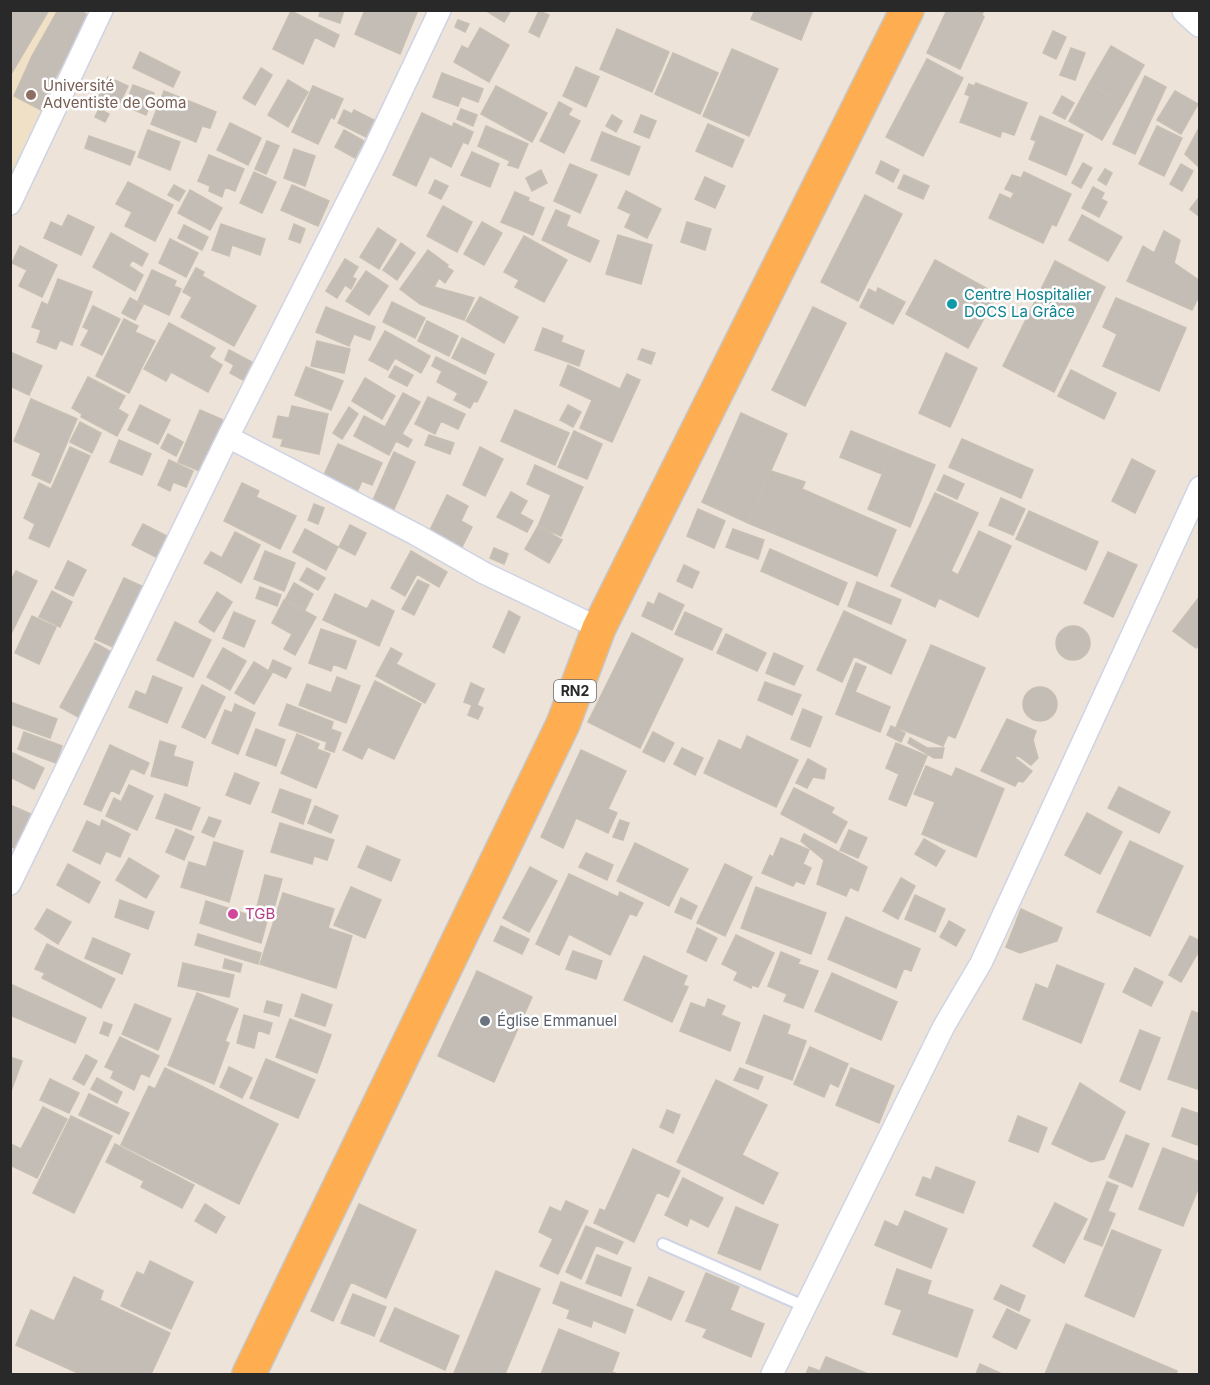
<svg xmlns="http://www.w3.org/2000/svg" width="1210" height="1385" font-family="Inter,sans-serif">
  <style>
    .education { fill: #f0e0c6 }
    .building { fill: #c4bdb6; stroke: #c8bfb3; stroke-width: 1.5 }
    .lines { fill: none; stroke-linecap: round; stroke-linejoin: round }
    .service-casing { stroke: #ced4e4; stroke-width: 14 }
    .minor-casing { stroke: #ced4e4; stroke-width: 24 }
    .tertiary-casing { stroke: #ced4e4; stroke-width: 30 }
    .trunk-casing { stroke: #c7c7c7; stroke-width: 36 }
    .service { stroke: #fff; stroke-width: 10 }
    .minor { stroke: #fff; stroke-width: 21 }
    .tertiary { stroke: #fff; stroke-width: 27 }
    .trunk { stroke: #feae50; stroke-width: 33 }
    .education-dot { fill: #8d6e63; stroke: #fff; stroke-width: 2 }
    .culture-dot { fill: #0f9aa8; stroke: #fff; stroke-width: 2 }
    .hotel-dot { fill: #d1479c; stroke: #fff; stroke-width: 2 }
    .worship-dot { fill: #6b7280; stroke: #fff; stroke-width: 2 }
    .labels { text-anchor: middle; stroke-width: 5; stroke-linejoin: round; paint-order: stroke }
    .shield { fill: #fff; stroke: #696969; stroke-width: 1.5 }
    .shield-label { font-size: 14px; font-weight: bold; fill: #292929 }
    .education-label { font-size: 15px; fill: #785e54; stroke: #fff; text-anchor: start }
    .culture-label { font-size: 15px; fill: #0d838f; stroke: #fff; text-anchor: start }
    .hotel-label { font-size: 15px; fill: #b23c85; stroke: #fff; text-anchor: start }
    .worship-label { font-size: 15px; fill: #5b616d; stroke: #fff; text-anchor: start }
  </style>
  <rect width="100%" height="100%" fill="#ede3d9"/>
  <path class="education" d="M 11,11 L 91,11 L 11,179 Z"/>
  <path class="building" d="M 10,10 L 49,10 L 10,76 Z
    M 58,10 L 80,10 L 89,16 L 54,80 L 41,110 L 14,96 L 32,56 Z
    M 321,10 L 344,10 L 340,23 L 319,16 Z
    M 365,10 L 418,10 L 400,54 L 355,34 Z
    M 485,10 L 511,10 L 504,22 Z
    M 755,10 L 813,10 L 801,40 L 751,19 Z
    M 947,10 L 984,10 L 982,15 L 984,17 L 960,69 L 927,53 Z
    M 291,11 L 339,35 L 334,47 L 315,37 L 303,64 L 273,49 Z
    M 539,11 L 549,15 L 539,37 L 529,32 Z
    M 458,20 L 469,24 L 465,32 L 455,27 Z
    M 480,28 L 509,45 L 489,82 L 454,62 L 462,46 L 468,49 Z
    M 617,29 L 669,52 L 652,92 L 600,69 Z
    M 1053,31 L 1066,37 L 1056,59 L 1043,53 Z
    M 1111,46 L 1144,65 L 1123,103 L 1089,84 Z
    M 1071,48 L 1085,53 L 1075,80 L 1060,75 Z
    M 732,49 L 778,69 L 749,136 L 703,116 Z
    M 140,52 L 180,72 L 173,87 L 133,68 Z
    M 673,53 L 718,73 L 700,114 L 655,94 Z
    M 927,59 L 963,78 L 923,156 L 886,137 Z
    M 576,67 L 599,77 L 586,107 L 563,96 Z
    M 261,68 L 272,75 L 255,105 L 243,98 Z
    M 442,73 L 483,89 L 478,102 L 462,96 L 458,106 L 433,97 Z
    M 1145,76 L 1166,87 L 1135,154 L 1113,144 Z
    M 108,77 L 128,86 L 118,107 L 98,98 Z
    M 288,80 L 308,92 L 288,127 L 268,115 Z
    M 976,83 L 1027,103 L 1014,135 L 1002,131 L 1000,137 L 960,122 L 970,96 L 965,94 L 969,84 L 974,86 Z
    M 1089,84 L 1123,103 L 1102,140 L 1069,121 Z
    M 133,85 L 154,93 L 146,115 L 125,106 Z
    M 313,86 L 343,99 L 334,119 L 331,117 L 318,144 L 292,132 Z
    M 496,86 L 547,113 L 532,142 L 481,114 Z
    M 164,91 L 216,112 L 210,128 L 202,126 L 196,142 L 151,124 Z
    M 1175,91 L 1198,104 L 1181,134 L 1157,120 Z
    M 1062,96 L 1074,103 L 1065,119 L 1053,113 Z
    M 559,102 L 572,109 L 568,115 L 580,121 L 564,153 L 540,141 Z
    M 99,109 L 109,114 L 105,122 L 95,117 Z
    M 461,109 L 477,115 L 473,126 L 457,119 Z
    M 344,110 L 352,114 L 354,110 L 374,120 L 366,137 L 338,123 Z
    M 422,113 L 452,127 L 454,123 L 473,132 L 468,144 L 463,142 L 451,167 L 430,156 L 416,186 L 393,175 Z
    M 612,115 L 622,121 L 616,132 L 606,126 Z
    M 641,115 L 656,121 L 649,138 L 634,132 Z
    M 1040,116 L 1083,135 L 1066,175 L 1029,159 L 1036,141 L 1031,139 Z
    M 230,123 L 261,138 L 248,165 L 217,150 Z
    M 708,124 L 744,140 L 732,167 L 696,151 Z
    M 486,126 L 528,144 L 518,168 L 508,165 L 510,161 L 478,146 Z
    M 1157,126 L 1182,138 L 1164,176 L 1139,164 Z
    M 1200,126 L 1200,168 L 1185,154 Z
    M 148,130 L 180,142 L 170,170 L 138,157 Z
    M 344,130 L 364,141 L 355,158 L 335,147 Z
    M 602,132 L 640,147 L 629,175 L 591,160 Z
    M 89,136 L 135,152 L 130,165 L 85,148 Z
    M 267,141 L 279,146 L 266,174 L 255,169 Z
    M 294,149 L 315,156 L 305,186 L 284,178 Z
    M 472,152 L 499,164 L 490,187 L 461,175 Z
    M 209,155 L 244,169 L 235,191 L 225,187 L 222,197 L 209,191 L 210,186 L 198,181 Z
    M 881,161 L 899,170 L 893,182 L 876,173 Z
    M 1083,163 L 1092,168 L 1081,188 L 1072,183 Z
    M 570,164 L 597,175 L 580,213 L 554,201 Z
    M 1181,164 L 1193,171 L 1182,191 L 1170,184 Z
    M 1105,169 L 1112,173 L 1106,185 L 1098,180 Z
    M 541,170 L 547,183 L 532,191 L 526,178 Z
    M 254,172 L 276,182 L 262,213 L 240,203 Z
    M 1024,172 L 1071,194 L 1056,226 L 1052,224 L 1043,243 L 989,218 L 1000,194 L 1011,199 Z
    M 904,175 L 929,186 L 923,199 L 898,188 Z
    M 1012,175 L 1021,178 L 1014,193 L 1005,189 Z
    M 705,177 L 725,186 L 715,208 L 695,199 Z
    M 435,180 L 448,186 L 441,199 L 429,193 Z
    M 128,182 L 173,205 L 155,241 L 125,226 L 132,212 L 116,204 Z
    M 174,185 L 185,191 L 179,201 L 168,195 Z
    M 292,185 L 329,201 L 318,226 L 281,210 Z
    M 1093,187 L 1104,193 L 1101,199 L 1107,202 L 1099,217 L 1082,208 Z
    M 190,190 L 222,208 L 210,230 L 178,213 Z
    M 626,191 L 661,209 L 647,238 L 625,227 L 631,214 L 618,208 Z
    M 515,192 L 529,198 L 528,201 L 544,208 L 533,235 L 501,222 Z
    M 865,195 L 902,214 L 858,301 L 821,282 Z
    M 1200,196 L 1200,217 L 1190,209 Z
    M 443,206 L 472,222 L 457,252 L 427,236 Z
    M 556,210 L 570,216 L 566,226 L 599,241 L 590,262 L 542,240 Z
    M 68,215 L 94,227 L 81,255 L 44,238 L 51,222 L 62,227 Z
    M 1082,215 L 1122,237 L 1108,261 L 1069,240 Z
    M 482,222 L 502,233 L 484,265 L 464,254 Z
    M 687,222 L 711,229 L 705,250 L 681,242 Z
    M 221,224 L 265,239 L 260,255 L 232,245 L 229,256 L 212,250 Z
    M 294,224 L 305,229 L 300,243 L 289,239 Z
    M 184,225 L 208,237 L 202,250 L 178,238 Z
    M 378,228 L 396,240 L 379,269 L 360,257 Z
    M 1164,231 L 1180,240 L 1174,263 L 1200,281 L 1200,294 L 1192,310 L 1127,281 L 1143,246 L 1154,253 Z
    M 111,233 L 148,254 L 142,266 L 132,260 L 129,266 L 143,275 L 135,291 L 93,267 Z
    M 618,235 L 652,245 L 641,284 L 606,274 Z
    M 524,236 L 567,260 L 544,302 L 515,287 L 519,280 L 504,272 Z
    M 170,239 L 198,253 L 186,277 L 159,263 Z
    M 401,243 L 415,253 L 397,280 L 383,270 Z
    M 20,246 L 57,265 L 42,297 L 19,286 L 27,270 L 12,263 Z
    M 428,250 L 448,265 L 447,267 L 453,271 L 445,283 L 439,278 L 434,287 L 474,298 L 464,320 L 420,304 L 400,289 Z
    M 345,259 L 358,267 L 352,277 L 356,279 L 351,289 L 345,285 L 337,298 L 326,291 Z
    M 935,260 L 997,294 L 968,348 L 906,314 Z
    M 1055,261 L 1105,287 L 1054,392 L 1003,366 Z
    M 196,268 L 204,272 L 202,276 L 256,306 L 234,346 L 181,317 L 192,297 L 183,292 Z
    M 152,270 L 176,281 L 174,286 L 181,289 L 169,315 L 138,301 Z
    M 366,271 L 388,286 L 369,315 L 346,301 Z
    M 58,279 L 92,292 L 72,345 L 60,340 L 56,349 L 37,342 L 41,330 L 32,327 L 42,302 L 48,305 Z
    M 878,288 L 905,302 L 893,324 L 860,307 L 869,289 L 876,293 Z
    M 480,297 L 518,317 L 504,343 L 466,321 Z
    M 130,298 L 143,305 L 135,320 L 122,313 Z
    M 1116,298 L 1186,328 L 1159,391 L 1103,366 L 1117,334 L 1103,327 Z
    M 392,302 L 425,318 L 415,338 L 383,322 Z
    M 93,306 L 120,319 L 102,355 L 81,345 L 89,330 L 83,327 Z
    M 326,307 L 375,327 L 370,340 L 354,334 L 349,346 L 316,332 Z
    M 813,307 L 846,323 L 805,406 L 772,390 Z
    M 124,319 L 138,326 L 135,332 L 155,341 L 129,393 L 96,376 Z
    M 427,321 L 458,336 L 449,356 L 418,341 Z
    M 169,323 L 215,348 L 209,357 L 222,365 L 208,392 L 171,372 L 166,381 L 144,369 Z
    M 543,328 L 563,336 L 561,342 L 584,351 L 579,366 L 535,350 Z
    M 385,331 L 430,356 L 421,373 L 395,358 L 388,370 L 369,360 Z
    M 462,338 L 494,354 L 485,374 L 452,358 Z
    M 317,341 L 350,349 L 344,373 L 311,366 Z
    M 642,349 L 655,353 L 651,364 L 638,359 Z
    M 229,350 L 252,362 L 243,380 L 230,373 L 234,365 L 225,360 Z
    M 10,352 L 42,366 L 29,395 L 10,386 Z
    M 946,353 L 977,368 L 950,427 L 919,413 Z
    M 436,357 L 487,382 L 477,402 L 474,401 L 470,408 L 454,400 L 458,393 L 437,382 L 442,371 L 432,366 Z
    M 568,365 L 620,389 L 627,374 L 640,380 L 612,442 L 580,428 L 592,400 L 560,385 Z
    M 395,366 L 413,375 L 407,386 L 389,377 Z
    M 306,367 L 343,381 L 331,410 L 295,395 Z
    M 1071,370 L 1116,393 L 1104,419 L 1058,396 Z
    M 88,377 L 125,396 L 118,409 L 128,415 L 117,436 L 81,417 L 82,414 L 72,408 Z
    M 365,378 L 395,396 L 382,419 L 352,401 Z
    M 403,393 L 420,402 L 402,434 L 412,440 L 408,447 L 396,441 L 389,455 L 354,436 L 364,416 L 385,427 Z
    M 428,397 L 465,414 L 458,429 L 441,421 L 435,434 L 415,424 Z
    M 31,399 L 77,419 L 50,483 L 32,475 L 41,453 L 14,441 Z
    M 140,405 L 170,420 L 158,444 L 128,430 Z
    M 568,405 L 581,412 L 573,427 L 560,420 Z
    M 292,406 L 328,414 L 319,454 L 281,446 L 283,439 L 273,437 L 278,416 L 289,418 Z
    M 349,407 L 358,414 L 342,439 L 333,433 Z
    M 200,410 L 223,420 L 202,472 L 178,462 Z
    M 515,410 L 569,433 L 555,465 L 501,441 Z
    M 741,413 L 787,434 L 748,523 L 702,502 Z
    M 80,422 L 101,433 L 92,453 L 70,442 Z
    M 574,431 L 602,444 L 587,479 L 558,467 Z
    M 851,431 L 893,448 L 882,474 L 840,457 Z
    M 168,434 L 183,442 L 176,456 L 161,448 Z
    M 429,435 L 454,443 L 450,454 L 425,445 Z
    M 962,439 L 1033,470 L 1021,498 L 949,467 Z
    M 119,440 L 151,454 L 142,475 L 110,462 Z
    M 338,444 L 382,463 L 372,485 L 362,481 L 357,492 L 323,477 Z
    M 70,447 L 90,456 L 49,547 L 29,538 L 35,524 L 24,518 L 39,483 L 51,489 Z
    M 480,447 L 503,459 L 485,496 L 463,485 Z
    M 893,448 L 935,465 L 910,527 L 868,509 Z
    M 394,452 L 415,462 L 394,509 L 373,500 Z
    M 1132,459 L 1155,471 L 1135,513 L 1112,501 Z
    M 169,460 L 193,471 L 186,487 L 173,482 L 170,491 L 158,485 Z
    M 535,465 L 583,487 L 561,536 L 538,526 L 551,495 L 527,484 Z
    M 771,471 L 805,482 L 802,489 L 896,530 L 877,576 L 748,523 Z
    M 944,475 L 964,484 L 957,499 L 937,490 Z
    M 242,483 L 259,491 L 256,497 L 296,516 L 280,549 L 224,521 Z
    M 511,492 L 527,501 L 520,514 L 533,521 L 527,532 L 497,517 Z
    M 935,493 L 978,513 L 951,571 L 958,575 L 979,531 L 1011,546 L 978,617 L 939,598 L 935,607 L 891,586 Z
    M 447,495 L 468,506 L 461,521 L 472,527 L 462,547 L 430,530 Z
    M 1001,498 L 1025,509 L 1013,535 L 989,525 Z
    M 314,504 L 324,508 L 318,524 L 308,520 Z
    M 698,509 L 725,521 L 714,548 L 687,536 Z
    M 1029,511 L 1098,542 L 1086,570 L 1016,539 Z
    M 143,524 L 167,536 L 156,557 L 132,545 Z
    M 350,525 L 366,533 L 355,555 L 339,547 Z
    M 538,526 L 562,540 L 549,563 L 525,549 Z
    M 305,529 L 338,547 L 326,570 L 293,552 Z
    M 733,529 L 764,540 L 758,559 L 726,547 Z
    M 235,532 L 260,545 L 241,583 L 216,569 Z
    M 494,548 L 508,554 L 504,564 L 490,558 Z
    M 770,549 L 847,583 L 838,605 L 761,571 Z
    M 265,551 L 295,563 L 284,591 L 254,579 Z
    M 411,551 L 447,572 L 439,587 L 417,574 L 405,596 L 391,588 Z
    M 211,552 L 222,558 L 216,569 L 204,563 Z
    M 1108,552 L 1137,565 L 1113,617 L 1084,603 Z
    M 68,561 L 86,570 L 73,596 L 55,588 Z
    M 684,565 L 699,572 L 692,588 L 677,581 Z
    M 307,568 L 325,578 L 318,590 L 300,580 Z
    M 16,571 L 37,581 L 10,636 L 10,582 Z
    M 124,578 L 144,587 L 115,648 L 95,639 Z
    M 418,580 L 429,585 L 414,615 L 402,609 Z
    M 857,582 L 901,600 L 891,624 L 848,606 Z
    M 294,583 L 313,594 L 305,610 L 285,600 Z
    M 260,587 L 281,595 L 277,606 L 256,598 Z
    M 52,591 L 72,602 L 60,627 L 39,617 Z
    M 217,592 L 232,602 L 214,632 L 199,622 Z
    M 659,593 L 684,605 L 672,630 L 642,616 L 648,602 L 654,605 Z
    M 335,594 L 367,609 L 372,600 L 394,611 L 379,646 L 323,620 Z
    M 1200,596 L 1200,644 L 1196,648 L 1173,631 Z
    M 284,600 L 316,617 L 295,655 L 284,649 L 292,634 L 272,623 Z
    M 509,611 L 520,617 L 504,653 L 493,647 Z
    M 844,611 L 906,640 L 891,674 L 854,656 L 842,682 L 817,670 Z
    M 234,612 L 255,621 L 244,647 L 223,638 Z
    M 685,612 L 722,629 L 712,650 L 675,634 Z
    M 32,616 L 56,627 L 39,664 L 15,653 Z
    M 175,622 L 211,640 L 193,677 L 157,660 Z
    M1056 643a17 17 0 1 1 34 0a17 17 0 1 1-34 0Z
    M 321,629 L 356,641 L 346,669 L 333,664 L 331,671 L 309,663 Z
    M 632,633 L 683,659 L 640,748 L 588,722 Z
    M 726,634 L 766,653 L 757,671 L 717,653 Z
    M 95,643 L 115,654 L 80,718 L 60,707 Z
    M 931,645 L 985,668 L 955,738 L 948,735 L 943,746 L 896,727 Z
    M 223,648 L 246,661 L 230,690 L 207,677 Z
    M 391,648 L 402,654 L 396,664 L 435,684 L 425,703 L 376,676 Z
    M 774,653 L 803,666 L 794,685 L 766,673 Z
    M 273,660 L 291,668 L 286,678 L 269,670 Z
    M 254,662 L 272,673 L 254,704 L 235,693 Z
    M 856,663 L 866,667 L 855,692 L 890,707 L 880,732 L 836,714 Z
    M 153,676 L 182,688 L 167,723 L 129,707 L 136,691 L 146,695 Z
    M 337,677 L 360,686 L 346,723 L 299,705 L 307,684 L 331,693 Z
    M 375,681 L 421,704 L 394,759 L 368,747 L 362,759 L 343,750 Z
    M 765,682 L 801,695 L 792,715 L 758,700 Z
    M 471,683 L 484,689 L 477,705 L 483,708 L 478,719 L 468,715 L 472,705 L 464,702 Z
    M 202,685 L 225,697 L 205,738 L 182,727 Z
    M1023 704a17 17 0 1 1 34 0a17 17 0 1 1-34 0Z
    M 10,702 L 57,719 L 50,738 L 10,724 Z
    M 235,704 L 255,713 L 238,754 L 212,743 L 225,710 L 232,713 Z
    M 287,704 L 333,722 L 331,729 L 341,733 L 334,752 L 325,749 L 327,742 L 279,725 Z
    M 803,709 L 822,717 L 810,747 L 791,739 Z
    M 1007,719 L 1036,731 L 1033,740 L 1038,758 L 1031,765 L 1017,755 L 1015,758 L 1032,771 L 1023,782 L 1018,781 L 1015,786 L 981,771 Z
    M 891,726 L 905,733 L 901,742 L 887,735 Z
    M 256,729 L 285,740 L 276,766 L 246,755 Z
    M 24,732 L 62,746 L 56,763 L 18,749 Z
    M 653,732 L 674,743 L 664,762 L 643,752 Z
    M 297,734 L 319,744 L 317,749 L 330,754 L 316,788 L 281,773 Z
    M 747,736 L 798,760 L 776,807 L 704,773 L 719,740 L 741,750 Z
    M 910,738 L 927,748 L 944,748 L 942,758 L 934,758 L 908,743 Z
    M 160,741 L 176,746 L 173,756 L 193,762 L 187,786 L 151,776 Z
    M 896,743 L 927,756 L 906,806 L 889,799 L 899,774 L 886,768 Z
    M 110,745 L 149,763 L 144,774 L 131,768 L 119,794 L 111,790 L 101,811 L 84,804 Z
    M 682,748 L 703,758 L 695,775 L 674,764 Z
    M 581,750 L 626,771 L 608,809 L 617,813 L 608,833 L 576,818 L 563,848 L 541,837 Z
    M 13,753 L 44,768 L 34,789 L 10,777 L 10,759 Z
    M 808,759 L 826,769 L 824,779 L 813,777 L 807,788 L 796,783 Z
    M 926,766 L 952,777 L 956,768 L 1004,789 L 976,857 L 922,834 L 935,802 L 914,794 Z
    M 235,773 L 259,783 L 250,804 L 226,795 Z
    M 129,785 L 153,796 L 137,830 L 106,816 L 114,798 L 121,802 Z
    M 1119,787 L 1170,812 L 1159,833 L 1108,808 Z
    M 794,788 L 834,808 L 831,813 L 847,822 L 836,843 L 781,814 Z
    M 280,789 L 311,800 L 303,824 L 272,812 Z
    M 165,794 L 200,808 L 191,830 L 156,818 Z
    M 10,805 L 33,815 L 18,850 L 10,846 Z
    M 315,806 L 338,816 L 331,833 L 308,823 Z
    M 1087,813 L 1122,832 L 1100,874 L 1065,855 Z
    M 209,817 L 221,821 L 214,837 L 202,832 Z
    M 102,820 L 130,834 L 120,857 L 106,851 L 100,864 L 73,851 L 87,821 L 100,827 Z
    M 620,820 L 629,823 L 623,840 L 613,837 Z
    M 280,823 L 334,840 L 327,860 L 314,856 L 312,864 L 271,852 Z
    M 176,829 L 194,837 L 184,860 L 166,852 Z
    M 849,830 L 867,838 L 858,858 L 840,850 Z
    M 804,834 L 867,867 L 858,891 L 850,887 L 846,896 L 817,884 L 824,860 L 801,841 Z
    M 781,838 L 809,850 L 803,864 L 811,868 L 804,884 L 796,881 L 793,886 L 762,873 L 770,855 L 773,857 Z
    M 924,839 L 945,851 L 936,866 L 915,854 Z
    M 1130,841 L 1183,866 L 1150,936 L 1097,912 Z
    M 214,842 L 243,851 L 229,902 L 181,887 L 189,862 L 206,867 Z
    M 635,843 L 688,869 L 669,906 L 617,881 Z
    M 367,846 L 400,860 L 391,881 L 358,867 Z
    M 586,853 L 613,865 L 607,880 L 579,867 Z
    M 129,858 L 159,876 L 146,898 L 116,880 Z
    M 68,864 L 100,882 L 89,903 L 57,885 Z
    M 725,864 L 752,877 L 725,936 L 697,923 Z
    M 530,867 L 557,881 L 529,932 L 503,918 Z
    M 569,874 L 618,897 L 620,892 L 643,903 L 636,916 L 630,913 L 610,955 L 569,934 L 559,955 L 536,944 Z
    M 265,875 L 282,879 L 273,912 L 257,907 Z
    M 901,878 L 915,886 L 898,919 L 883,911 Z
    M 351,887 L 381,900 L 365,938 L 334,925 Z
    M 756,887 L 826,913 L 811,954 L 741,928 Z
    M 283,893 L 334,909 L 328,928 L 352,936 L 336,988 L 260,964 Z
    M 915,895 L 945,909 L 935,932 L 905,919 Z
    M 681,898 L 697,906 L 691,919 L 675,912 Z
    M 120,900 L 154,912 L 148,929 L 115,917 Z
    M 206,901 L 267,921 L 261,943 L 200,923 Z
    M 47,909 L 71,922 L 58,944 L 35,929 Z
    M 1021,909 L 1062,928 L 1057,941 L 1020,953 L 1006,947 Z
    M 846,917 L 920,949 L 911,971 L 904,968 L 896,988 L 828,959 Z
    M 949,921 L 965,930 L 956,946 L 940,937 Z
    M 501,926 L 529,939 L 522,954 L 494,941 Z
    M 697,928 L 717,938 L 706,961 L 687,952 Z
    M 198,934 L 261,953 L 258,964 L 195,945 Z
    M 736,935 L 774,953 L 758,987 L 752,985 L 751,988 L 734,980 L 738,972 L 722,964 Z
    M 1190,936 L 1200,941 L 1200,949 L 1181,982 L 1169,975 Z
    M 93,938 L 130,954 L 122,974 L 85,958 Z
    M 47,944 L 115,979 L 101,1008 L 42,978 L 45,973 L 35,969 Z
    M 573,951 L 602,961 L 596,979 L 566,969 Z
    M 781,952 L 800,960 L 798,964 L 818,971 L 803,1008 L 784,1001 L 787,994 L 768,986 Z
    M 644,956 L 687,976 L 683,985 L 688,987 L 672,1022 L 624,1000 Z
    M 225,959 L 242,964 L 240,972 L 223,968 Z
    M 183,963 L 234,975 L 229,997 L 178,986 Z
    M 1057,965 L 1104,984 L 1081,1043 L 1023,1019 L 1036,984 L 1048,989 Z
    M 1135,968 L 1163,982 L 1151,1006 L 1123,992 Z
    M 477,971 L 532,997 L 494,1082 L 438,1056 Z
    M 832,973 L 897,1002 L 881,1040 L 815,1011 Z
    M 10,984 L 86,1018 L 75,1043 L 10,1015 Z
    M 197,993 L 238,1009 L 225,1041 L 229,1043 L 214,1084 L 168,1065 Z
    M 302,994 L 332,1005 L 325,1026 L 295,1016 Z
    M 708,999 L 725,1006 L 721,1015 L 740,1023 L 730,1051 L 680,1031 L 691,1003 L 705,1008 Z
    M 267,1001 L 282,1005 L 279,1016 L 264,1012 Z
    M 135,1004 L 171,1019 L 158,1050 L 122,1034 Z
    M 1192,1011 L 1200,1014 L 1200,1090 L 1168,1079 Z
    M 244,1015 L 272,1023 L 269,1034 L 258,1030 L 254,1048 L 237,1043 Z
    M 764,1015 L 790,1025 L 787,1034 L 806,1041 L 792,1080 L 746,1063 Z
    M 290,1019 L 331,1035 L 317,1073 L 276,1057 Z
    M 104,1022 L 112,1025 L 108,1036 L 100,1033 Z
    M 1140,1030 L 1160,1038 L 1140,1090 L 1120,1081 Z
    M 120,1037 L 159,1056 L 149,1077 L 141,1073 L 134,1090 L 111,1078 L 114,1071 L 105,1067 Z
    M 810,1047 L 848,1064 L 838,1087 L 830,1083 L 824,1097 L 794,1084 Z
    M 86,1055 L 97,1061 L 84,1085 L 73,1079 Z
    M 10,1057 L 22,1061 L 10,1094 Z
    M 266,1059 L 315,1080 L 298,1118 L 250,1098 Z
    M 229,1067 L 252,1078 L 242,1098 L 220,1087 Z
    M 165,1068 L 278,1124 L 239,1204 L 121,1145 L 149,1086 L 155,1089 Z
    M 740,1068 L 763,1077 L 758,1089 L 734,1080 Z
    M 851,1068 L 894,1086 L 879,1123 L 836,1105 Z
    M 97,1078 L 122,1092 L 117,1103 L 91,1089 Z
    M 50,1079 L 79,1093 L 69,1113 L 40,1100 Z
    M 716,1080 L 767,1105 L 742,1155 L 778,1173 L 763,1204 L 677,1162 Z
    M 1080,1083 L 1125,1112 L 1104,1159 L 1091,1162 L 1052,1144 Z
    M 89,1094 L 129,1113 L 119,1134 L 79,1115 Z
    M 43,1107 L 67,1119 L 37,1178 L 10,1165 L 10,1149 L 13,1145 L 21,1149 Z
    M 1182,1108 L 1200,1114 L 1200,1146 L 1172,1136 Z
    M 667,1110 L 680,1115 L 673,1133 L 660,1127 Z
    M 71,1116 L 112,1136 L 74,1213 L 33,1193 Z
    M 1018,1116 L 1047,1128 L 1038,1152 L 1009,1141 Z
    M 1126,1135 L 1149,1144 L 1132,1187 L 1109,1177 Z
    M 115,1144 L 194,1185 L 182,1208 L 141,1187 L 144,1181 L 106,1162 Z
    M 1163,1148 L 1200,1162 L 1200,1184 L 1183,1226 L 1139,1209 Z
    M 633,1149 L 680,1171 L 668,1197 L 657,1192 L 634,1242 L 594,1223 L 600,1209 L 605,1211 Z
    M 936,1167 L 975,1182 L 963,1213 L 916,1195 L 923,1177 L 931,1180 Z
    M 683,1178 L 723,1198 L 708,1227 L 690,1218 L 687,1226 L 665,1215 Z
    M 1107,1182 L 1118,1186 L 1108,1211 L 1115,1214 L 1102,1246 L 1084,1239 Z
    M 566,1201 L 588,1211 L 558,1274 L 540,1266 L 553,1239 L 539,1232 L 550,1207 L 561,1212 Z
    M 1055,1203 L 1087,1219 L 1064,1263 L 1033,1246 Z
    M 205,1204 L 225,1217 L 216,1233 L 195,1221 Z
    M 359,1204 L 416,1230 L 386,1298 L 351,1282 L 333,1321 L 311,1311 Z
    M 736,1207 L 778,1225 L 760,1270 L 718,1253 Z
    M 905,1211 L 947,1229 L 931,1268 L 875,1245 L 885,1221 L 898,1227 Z
    M 586,1226 L 623,1242 L 617,1254 L 596,1245 L 581,1279 L 566,1272 Z
    M 1112,1230 L 1161,1250 L 1134,1317 L 1085,1296 Z
    M 597,1255 L 631,1268 L 621,1296 L 586,1283 Z
    M 150,1261 L 193,1282 L 171,1329 L 121,1306 L 137,1272 L 144,1275 Z
    M 897,1269 L 931,1281 L 927,1294 L 973,1310 L 957,1357 L 893,1334 L 902,1310 L 885,1304 Z
    M 496,1271 L 540,1289 L 505,1374 L 457,1374 L 454,1373 Z
    M 706,1273 L 739,1287 L 730,1310 L 764,1324 L 751,1357 L 703,1337 L 707,1329 L 686,1321 Z
    M 74,1277 L 103,1291 L 100,1300 L 170,1333 L 151,1374 L 80,1374 L 16,1345 L 31,1310 L 54,1321 Z
    M 649,1277 L 684,1292 L 671,1320 L 637,1305 Z
    M 561,1282 L 633,1310 L 625,1333 L 593,1320 L 591,1327 L 567,1318 L 570,1310 L 553,1303 Z
    M 1001,1285 L 1025,1296 L 1019,1311 L 994,1299 Z
    M 353,1294 L 386,1307 L 374,1336 L 341,1323 Z
    M 395,1308 L 459,1336 L 445,1370 L 380,1341 Z
    M 1007,1309 L 1030,1320 L 1016,1349 L 993,1337 Z
    M 1066,1324 L 1177,1371 L 1176,1374 L 1045,1374 Z
    M 559,1329 L 619,1353 L 612,1372 L 617,1374 L 541,1374 Z
    M 826,1357 L 868,1374 L 806,1374 L 809,1367 L 820,1371 Z
    M 980,1364 L 1000,1373 L 999,1374 L 976,1374 Z"/>
  <g class="lines">
    <defs>
      <path id="service" d="M 663,1244 L 806,1307"/>
      <path id="minor" d="M 10,204 L 102,10
        M 228,437 L 415,534 L 484,573 L 599,628
        M 10,884 L 228,437 L 373,151 L 440,10
        M 772,1374 L 944,1026 L 981,963 L 1200,487"/>
      <path id="tertiary" d="M 1186,10 L 1200,23"/>
      <path id="trunk" d="M 249,1374 L 563,724 L 599,628 L 907,10"/>
    </defs>
    <use href="#service" class="service-casing"/>
    <use href="#minor" class="minor-casing"/>
    <use href="#tertiary" class="tertiary-casing"/>
    <use href="#trunk" class="trunk-casing"/>
    <use href="#service" class="service"/>
    <use href="#minor" class="minor"/>
    <use href="#tertiary" class="tertiary"/>
    <use href="#trunk" class="trunk"/>
  </g>
  <circle class="education-dot" cx="31" cy="95" r="6"/>
  <circle class="culture-dot" cx="952" cy="304" r="6"/>
  <circle class="hotel-dot" cx="233" cy="914" r="6"/>
  <circle class="worship-dot" cx="485" cy="1021" r="6"/>
  <g class="labels">
    <rect class="shield" x="554" y="680" width="42" height="22" rx="4.5"/>
    <g class="shield-label">
      <text x="575" y="696">RN2</text>
    </g>
    <g class="education-label">
      <text x="43" y="91">Université<tspan x="43" dy="17">Adventiste de Goma</tspan></text>
    </g>
    <g class="culture-label">
      <text x="964" y="300">Centre Hospitalier<tspan x="964" dy="17">DOCS La Grâce</tspan></text>
    </g>
    <g class="hotel-label">
      <text x="245" y="919">TGB</text>
    </g>
    <g class="worship-label">
      <text x="497" y="1026">Église Emmanuel</text>
    </g>
  </g>
  <rect width="1210" height="1385" fill="none" stroke="#292929" stroke-width="24"/>
</svg>
